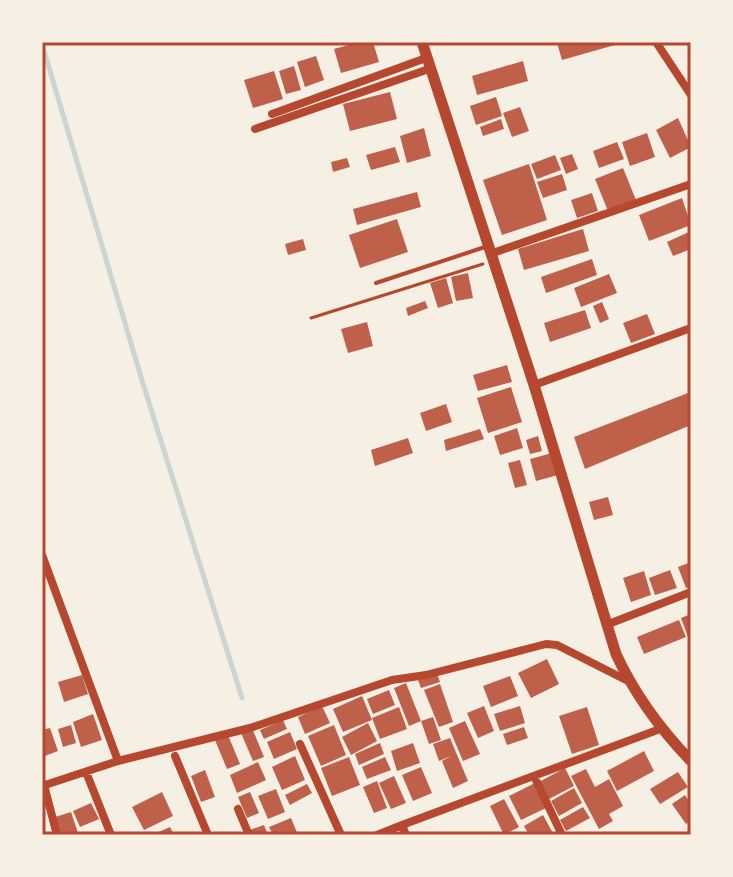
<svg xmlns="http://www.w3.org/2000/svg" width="733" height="877" font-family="'Source Sans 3',sans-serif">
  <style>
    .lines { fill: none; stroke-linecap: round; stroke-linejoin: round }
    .stream { stroke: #c9d6d2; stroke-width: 5 }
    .building { fill: #bf614a }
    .path { stroke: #b5482f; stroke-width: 3 }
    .service { stroke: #b5482f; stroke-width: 4 }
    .minor { stroke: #b5482f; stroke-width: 8 }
    .secondary { stroke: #b5482f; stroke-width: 11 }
    .neatline { fill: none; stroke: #b5482f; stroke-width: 3 }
  </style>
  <rect width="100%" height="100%" fill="#f6efe4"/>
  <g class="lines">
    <path class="stream" d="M 42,44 L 144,387 L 242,698"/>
  </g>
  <path class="building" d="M 359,42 L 373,42 L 379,62 L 341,73 L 334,49 Z
    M 560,42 L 622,42 L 622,43 L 562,60 L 557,43 Z
    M 316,56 L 324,80 L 305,87 L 297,62 Z
    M 523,61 L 528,81 L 477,95 L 472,76 Z
    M 294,66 L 301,90 L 286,94 L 279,71 Z
    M 274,71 L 283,99 L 253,108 L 244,80 Z
    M 390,92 L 397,119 L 350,131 L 343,104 Z
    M 496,97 L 502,116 L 476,125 L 470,106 Z
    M 520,107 L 529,131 L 512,137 L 503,113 Z
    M 678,118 L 691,147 L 670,158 L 656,130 Z
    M 501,119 L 504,129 L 483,136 L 480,127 Z
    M 424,128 L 431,156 L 407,163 L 400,136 Z
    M 647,133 L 655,157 L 630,166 L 622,142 Z
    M 617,142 L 624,159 L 599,168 L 593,151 Z
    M 395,147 L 400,162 L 371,170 L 366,155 Z
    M 572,154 L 578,169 L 566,174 L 560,158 Z
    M 555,155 L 561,170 L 537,179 L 531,164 Z
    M 347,158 L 350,167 L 333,172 L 331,162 Z
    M 529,164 L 547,220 L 502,235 L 483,180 Z
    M 623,168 L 636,200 L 608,211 L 595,179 Z
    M 562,174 L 567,190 L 543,198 L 537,182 Z
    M 417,192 L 421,207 L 357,225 L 353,209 Z
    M 592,193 L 598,211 L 577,218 L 571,200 Z
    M 682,198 L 691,225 L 649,241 L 639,215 Z
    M 397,219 L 408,252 L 360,268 L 349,235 Z
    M 583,229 L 589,251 L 524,270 L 518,249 Z
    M 691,231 L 691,249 L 673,256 L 667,242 Z
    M 303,239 L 306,250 L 288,255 L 285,244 Z
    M 592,259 L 597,275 L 546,293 L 541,277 Z
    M 468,273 L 473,298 L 456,301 L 451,277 Z
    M 609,274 L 617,293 L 581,307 L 574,288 Z
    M 446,278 L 453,303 L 438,308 L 430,283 Z
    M 425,301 L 428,308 L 408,316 L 406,308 Z
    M 602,302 L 609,319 L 600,323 L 593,306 Z
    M 585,310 L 591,328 L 550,342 L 544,323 Z
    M 647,314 L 655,334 L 631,343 L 623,323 Z
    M 367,322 L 373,346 L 348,353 L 341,329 Z
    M 507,365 L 512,382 L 478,391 L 473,375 Z
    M 511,387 L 522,422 L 488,433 L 477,398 Z
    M 688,393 L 691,402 L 691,425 L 585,469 L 574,437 Z
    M 446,404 L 452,422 L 426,431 L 420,413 Z
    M 517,428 L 523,448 L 500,455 L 494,436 Z
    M 480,429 L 484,439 L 446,451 L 444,440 Z
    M 538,436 L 542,451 L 530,454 L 526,440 Z
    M 408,438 L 413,453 L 375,466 L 371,450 Z
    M 552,453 L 558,475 L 536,481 L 530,459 Z
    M 520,460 L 527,485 L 515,488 L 508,463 Z
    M 608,497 L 613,515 L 594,520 L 589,502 Z
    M 691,562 L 691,586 L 686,588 L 678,567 Z
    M 670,570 L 677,588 L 655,595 L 649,578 Z
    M 644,571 L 651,595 L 631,602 L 623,578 Z
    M 691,614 L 691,635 L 688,637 L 681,618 Z
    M 679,620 L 686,637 L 644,654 L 637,637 Z
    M 547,659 L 559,684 L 531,698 L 518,673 Z
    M 437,674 L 440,682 L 421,688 L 418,680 Z
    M 82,675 L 88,694 L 64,702 L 58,682 Z
    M 510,676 L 518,696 L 491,707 L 483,686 Z
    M 406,683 L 421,721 L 409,726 L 394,688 Z
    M 440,684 L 453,722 L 439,727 L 424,690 Z
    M 389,690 L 395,705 L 373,714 L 367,699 Z
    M 362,696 L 372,720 L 343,732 L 333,709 Z
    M 322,706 L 330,723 L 305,734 L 298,717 Z
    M 484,706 L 494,731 L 478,738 L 467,713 Z
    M 520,706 L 525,723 L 500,731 L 494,714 Z
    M 399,707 L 407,729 L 380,739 L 372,718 Z
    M 587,707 L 599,745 L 572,754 L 559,716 Z
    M 93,714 L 102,740 L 81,747 L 73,722 Z
    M 433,717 L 441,740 L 429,744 L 421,721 Z
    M 283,720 L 287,729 L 264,739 L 260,730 Z
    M 465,721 L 480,754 L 463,761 L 449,728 Z
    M 368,723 L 377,741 L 351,755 L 342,737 Z
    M 71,725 L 76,743 L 63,747 L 58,729 Z
    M 334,725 L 346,755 L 321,766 L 308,736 Z
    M 524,727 L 528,738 L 507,745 L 503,734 Z
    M 50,728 L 58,751 L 42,757 L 42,730 Z
    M 252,728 L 264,757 L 253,761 L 241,733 Z
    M 290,732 L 297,749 L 274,759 L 267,742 Z
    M 228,735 L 240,764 L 227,769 L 215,740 Z
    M 450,738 L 468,781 L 453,788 L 442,761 L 451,756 L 439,761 L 433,744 Z
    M 380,743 L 384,754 L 359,765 L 355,754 Z
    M 413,743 L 420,763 L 397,771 L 391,751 Z
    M 644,751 L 654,771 L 617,791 L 607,771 Z
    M 295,756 L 305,780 L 282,790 L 272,767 Z
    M 349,757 L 360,785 L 332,796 L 321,768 Z
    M 385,757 L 391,770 L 367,779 L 362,767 Z
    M 258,762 L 266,780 L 237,793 L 230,775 Z
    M 421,767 L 432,793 L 413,801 L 402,775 Z
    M 565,768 L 574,786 L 549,799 L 539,782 Z
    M 586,769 L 595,787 L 609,779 L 623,806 L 609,814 L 613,821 L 599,829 L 571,776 Z
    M 205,770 L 215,797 L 201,802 L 191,776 Z
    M 678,772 L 688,787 L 660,804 L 650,789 Z
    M 394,776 L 406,803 L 391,809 L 379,783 Z
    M 377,781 L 387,808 L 374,813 L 363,787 Z
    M 535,783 L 546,808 L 521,820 L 509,796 Z
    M 307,784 L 312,793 L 290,805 L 285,795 Z
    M 574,788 L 582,803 L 559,816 L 551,801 Z
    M 276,789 L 285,812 L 268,819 L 258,796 Z
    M 162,792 L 173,816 L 144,830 L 132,807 Z
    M 250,792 L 259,813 L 247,818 L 238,797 Z
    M 685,795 L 691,804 L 691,821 L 686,824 L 672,804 Z
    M 504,799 L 519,827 L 504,835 L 490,806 Z
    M 91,803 L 99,819 L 80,827 L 73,811 Z
    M 583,807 L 590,818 L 566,831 L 560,820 Z
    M 71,812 L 78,833 L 61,835 L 55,817 Z
    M 543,815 L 554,835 L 529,835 L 524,826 Z
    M 291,818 L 298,835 L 273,835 L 269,827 Z
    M 264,825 L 268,835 L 252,835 L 250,830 Z
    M 170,827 L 174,835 L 152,835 Z"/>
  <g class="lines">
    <path class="path" d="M 311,318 L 483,264"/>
    <path class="service" d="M 376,283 L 485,247"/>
    <path class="minor" d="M 656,42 L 691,95
      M 272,114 L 426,58
      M 255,129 L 429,69
      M 490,254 L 691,184
      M 534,385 L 691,328
      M 42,555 L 118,761
      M 606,625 L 691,592
      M 300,744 L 341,835
      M 175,756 L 208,835
      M 86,772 L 111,835
      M 534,776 L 562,835
      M 44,785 L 57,835
      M 42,786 L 118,761 L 250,728 L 392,680 L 426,675 L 546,644 L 557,645 L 628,681
      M 238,809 L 249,835
      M 377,835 L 402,825
      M 406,835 L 402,825 L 660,729"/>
    <path class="secondary" d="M 422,42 L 534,385 L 616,654 C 635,695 660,729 691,761"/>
  </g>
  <rect width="733" height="877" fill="none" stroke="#f6efe4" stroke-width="88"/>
  <rect x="44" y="44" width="645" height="789" class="neatline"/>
</svg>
